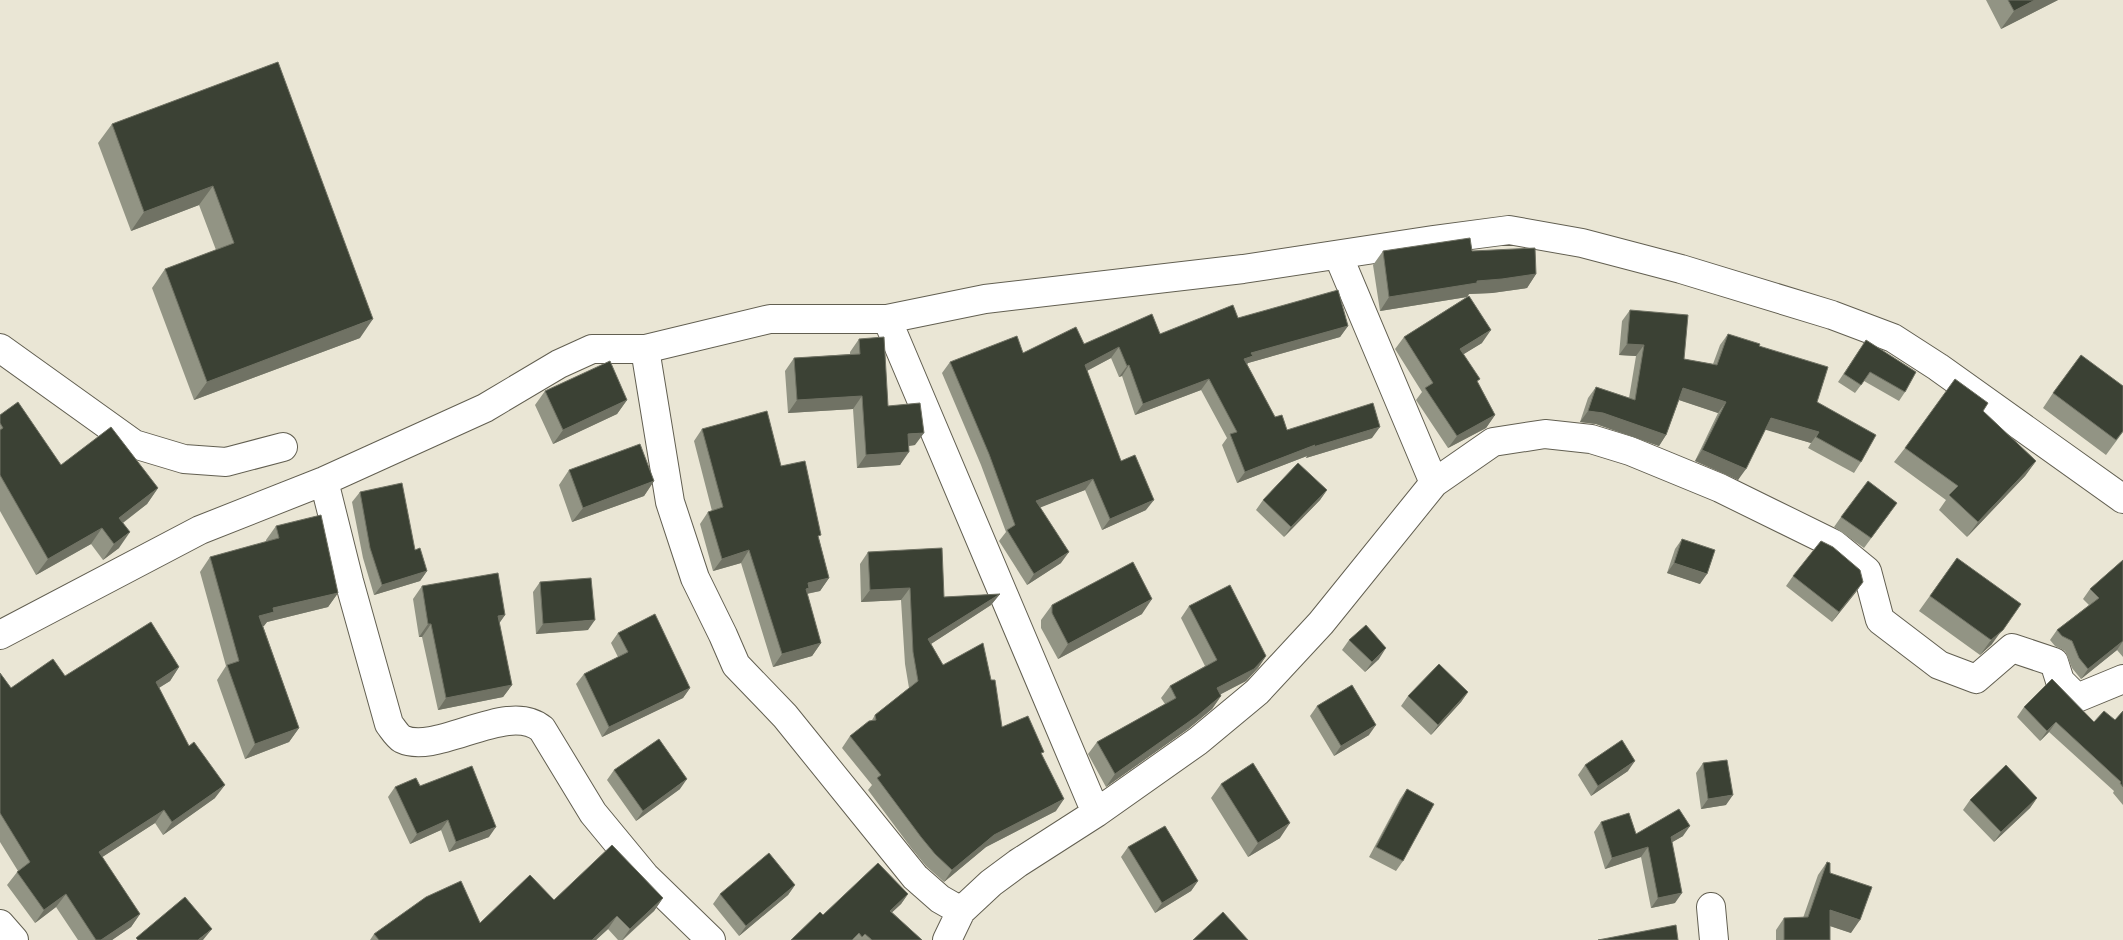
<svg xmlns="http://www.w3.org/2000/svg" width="2123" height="940" font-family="'Noto Sans',sans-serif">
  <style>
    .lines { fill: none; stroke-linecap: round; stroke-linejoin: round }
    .minor-casing { stroke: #625f51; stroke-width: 30 }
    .minor { stroke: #fff; stroke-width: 28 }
    .wall { fill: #929484 }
    .shaded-wall { fill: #707264 }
    .building { fill: #3b4134; stroke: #707264 }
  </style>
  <rect width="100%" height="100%" fill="#eae6d5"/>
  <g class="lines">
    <defs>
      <path id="minor" d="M 1338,255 L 1434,483
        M 887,319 L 1096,813
        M 0,348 L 134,444 L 184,459 L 226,462 L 283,447
        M 645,349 L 670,502 L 695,578 L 723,635 L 736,665 L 785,716 L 915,877 L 940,899 L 961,911
        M 324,481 L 349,581 L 389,724 C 393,729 397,736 402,739 C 437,756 508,700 542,729 L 593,813 L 645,876 L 711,940
        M 0,635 L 200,530 L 324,481 L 485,408 L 559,364 L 592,349 L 645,349 L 770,319 L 887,319 L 985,299 L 1243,269 L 1433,240 L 1509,230 L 1582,243 L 1681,269 L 1832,315 L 1893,338 L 1938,367 L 2123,499
        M 1711,907 L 1714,940
        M 0,924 L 14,940
        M 947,940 L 961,911 L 991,883 L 1018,863 L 1096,813 L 1198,741 L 1257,692 L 1321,623 L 1434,483 L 1493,442 L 1545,434 L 1591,439 L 1630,451 L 1720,488 L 1834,544 L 1867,571 L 1880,620 L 1939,665 L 1976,679 L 2012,648 L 2054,662 L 2060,681 L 2077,698 L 2123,679"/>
    </defs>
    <use href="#minor" class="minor-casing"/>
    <use href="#minor" class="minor"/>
  </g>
  <path class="wall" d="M 1986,0 L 2058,0 L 2001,29 Z
    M 278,62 L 360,338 L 194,400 L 152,288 L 165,269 L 216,250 L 199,205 L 131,231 L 98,143 L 112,124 Z
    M 1383,251 L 1472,251 L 1536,274 L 1527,288 L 1492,293 L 1469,294 L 1467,297 L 1482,343 L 1463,354 L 1495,415 L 1486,428 L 1448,448 L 1416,400 L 1422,392 L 1395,349 L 1404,337 L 1467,297 L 1380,311 L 1373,265 Z
    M 1630,310 L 1684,359 L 1713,364 L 1720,345 L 1728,334 L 1759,346 L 1817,402 L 1861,462 L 1854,473 L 1808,448 L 1811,443 L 1765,429 L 1738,480 L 1695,461 L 1718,413 L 1679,400 L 1666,435 L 1659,446 L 1596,424 L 1580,422 L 1588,398 L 1596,387 L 1629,398 L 1636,356 L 1619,355 L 1622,321 Z
    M 1238,318 L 1348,326 L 1340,337 L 1248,363 L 1247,364 L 1275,417 L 1287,430 L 1372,438 L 1306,458 L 1307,456 L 1237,483 L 1222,445 L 1227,438 L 1201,390 L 1135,415 L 1122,376 L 1119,377 L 1111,358 L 1087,371 L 1121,461 L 1146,510 L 1102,530 L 1085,490 L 1040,507 L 1061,563 L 1027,585 L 999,541 L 1006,532 L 981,465 L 942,373 L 950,362 L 1023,353 L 1160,334 Z
    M 859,339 L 888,406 L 915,445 L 909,446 L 900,465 L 857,468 L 853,409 L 788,413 L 785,371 L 794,358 L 850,354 L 850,352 Z
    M 1860,349 L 1905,392 L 1899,401 L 1864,381 L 1855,393 L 1838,382 Z
    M 2123,386 L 2123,432 L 2106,455 L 2043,408 L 2053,393 Z
    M 545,391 L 627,400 L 617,414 L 553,444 L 535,405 Z
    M 1983,411 L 2036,461 L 2025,476 L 1967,537 L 1939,510 L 1946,500 L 1894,462 L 1905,448 Z
    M 0,415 L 61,465 L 158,488 L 147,504 L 123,523 L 119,548 L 103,560 L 91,544 L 36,575 L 0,511 Z
    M 702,429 L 781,466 L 819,539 L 829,578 L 820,591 L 807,594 L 821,643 L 812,656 L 773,667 L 741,563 L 713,571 L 700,524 L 708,512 L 712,511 L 694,441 Z
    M 569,470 L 654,481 L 644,496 L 572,522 L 559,485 Z
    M 1327,490 L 1320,500 L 1284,537 L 1256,510 L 1263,500 Z
    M 360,492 L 415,550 L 427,571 L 420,581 L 374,595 L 363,558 L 352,502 Z
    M 1890,513 L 1864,548 L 1834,527 L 1841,517 Z
    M 276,526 L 338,593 L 328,607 L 267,622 L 263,626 L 299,728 L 289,742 L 245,759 L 217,680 L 226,666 L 200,572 L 210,557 L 266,542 L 266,540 Z
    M 1682,539 L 1700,584 L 1667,573 L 1675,549 Z
    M 868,552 L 944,597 L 1000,594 L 991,605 L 931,644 L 943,665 L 991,680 L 1002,727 L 1042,755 L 1056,811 L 986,847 L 944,882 L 926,866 L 912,849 L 868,790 L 872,785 L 842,748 L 850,736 L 872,720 L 875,715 L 909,688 L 905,664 L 901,600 L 861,602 L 860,564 Z
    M 1957,558 L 1992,644 L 1980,655 L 1919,611 Z
    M 2123,560 L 2123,657 L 2117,650 L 2081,679 L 2072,668 L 2065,651 L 2055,646 L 2050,640 L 2057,630 L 2089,605 L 2083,599 L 2090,589 Z
    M 1793,576 L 1863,582 L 1856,592 L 1832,622 L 1786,586 Z
    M 540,582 L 588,630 L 536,634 L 533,592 Z
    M 422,586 L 505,615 L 499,623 L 512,685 L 503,697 L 438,710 L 422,637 L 419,637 L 413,599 Z
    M 1052,605 L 1142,614 L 1058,659 L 1041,628 L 1041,620 Z
    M 1189,606 L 1266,656 L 1258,668 L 1246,681 L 1220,694 L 1221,696 L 1212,709 L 1188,729 L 1106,787 L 1088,754 L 1097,742 L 1165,704 L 1161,698 L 1170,686 L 1205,666 L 1181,618 Z
    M 618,633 L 690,688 L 683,698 L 602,737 L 576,684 L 584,674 L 618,657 L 611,643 Z
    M 1349,640 L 1379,659 L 1365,672 L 1342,650 Z
    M 179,667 L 170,681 L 159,688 L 215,798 L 163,835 L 155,823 L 102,857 L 140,914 L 131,927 L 112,940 L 78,940 L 56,907 L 35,923 L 7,885 L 18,871 L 0,842 L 0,673 L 11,688 L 65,676 Z
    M 1468,692 L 1461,702 L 1431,735 L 1401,706 L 1408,696 Z
    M 1317,706 L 1369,735 L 1334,756 L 1310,716 Z
    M 2024,707 L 2094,722 L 2115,720 L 2123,711 L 2123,805 L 2113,793 L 2114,791 L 2049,732 L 2040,741 L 2017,717 Z
    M 1703,763 L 1726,805 L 1701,809 L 1696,773 Z
    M 1585,765 L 1628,771 L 1591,796 L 1578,775 Z
    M 614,770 L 680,789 L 636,821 L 607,780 Z
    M 1221,784 L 1280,838 L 1248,857 L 1211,798 Z
    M 395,787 L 489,837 L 449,852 L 441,830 L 410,844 L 388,797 Z
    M 1407,789 L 1403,861 L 1396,871 L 1369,857 L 1400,799 Z
    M 2037,798 L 2030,808 L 1994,842 L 1963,810 L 1970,800 Z
    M 1601,822 L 1636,834 L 1683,836 L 1672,842 L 1675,903 L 1651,908 L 1641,857 L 1605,869 L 1594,832 Z
    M 1128,847 L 1198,881 L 1191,891 L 1155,913 L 1121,857 Z
    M 1827,862 L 1851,933 L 1830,926 L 1830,940 L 1776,940 L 1776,930 L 1784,918 L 1803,918 L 1818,875 Z
    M 795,885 L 788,895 L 739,936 L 713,904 L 720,894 Z
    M 908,894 L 901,904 L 892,912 L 922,940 L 791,940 L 823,915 Z
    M 663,898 L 654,911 L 623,940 L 618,940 L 608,929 L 596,940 L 370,940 L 374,934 L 480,923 L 554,900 Z"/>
  <path class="shaded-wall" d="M 2035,0 L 2058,0 L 2001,29 L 2014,11 Z
    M 213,186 L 199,205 L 131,231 L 144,212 Z
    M 1536,274 L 1527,288 L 1492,293 L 1469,294 L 1467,297 L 1380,311 L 1389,297 L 1477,281 Z
    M 373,319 L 360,338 L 194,400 L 207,382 Z
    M 1348,326 L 1340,337 L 1248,363 L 1245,367 L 1244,359 L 1251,353 Z
    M 1491,330 L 1482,343 L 1451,362 L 1460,349 Z
    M 1627,344 L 1644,345 L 1636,356 L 1619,355 Z
    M 1119,347 L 1111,358 L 1077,376 L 1085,365 Z
    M 1129,365 L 1122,376 L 1119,377 L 1127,366 Z
    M 1209,379 L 1201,390 L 1135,415 L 1143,404 Z
    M 1683,388 L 1726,402 L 1718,413 L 1676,399 Z
    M 862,396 L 853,409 L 788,413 L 797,400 Z
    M 627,400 L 617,414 L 553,444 L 563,430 Z
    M 1588,411 L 1603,413 L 1666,435 L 1659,446 L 1596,424 L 1580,422 Z
    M 1495,415 L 1486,428 L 1448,448 L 1457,436 Z
    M 1771,418 L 1819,432 L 1811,443 L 1763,429 Z
    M 1380,427 L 1372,438 L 1306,458 L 1307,456 L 1237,483 L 1245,472 L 1315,445 Z
    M 924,433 L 915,445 L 899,447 L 908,434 Z
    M 1702,450 L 1746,469 L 1738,480 L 1695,461 Z
    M 909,452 L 900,465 L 857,468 L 866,455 Z
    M 2036,461 L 2025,476 L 1967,537 L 1978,522 Z
    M 1093,479 L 1085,490 L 1029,512 L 1036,501 Z
    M 654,481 L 644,496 L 572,522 L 583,508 Z
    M 158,488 L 147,504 L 108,534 L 119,518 Z
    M 1327,490 L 1320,500 L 1284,537 L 1291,527 Z
    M 1154,500 L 1146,510 L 1102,530 L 1110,519 Z
    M 102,528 L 91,544 L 36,575 L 48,559 Z
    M 130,532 L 119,548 L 103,560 L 114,544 Z
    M 749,550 L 741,563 L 713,571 L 722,559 Z
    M 1069,552 L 1061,563 L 1027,585 L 1034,574 Z
    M 1674,563 L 1707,574 L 1700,584 L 1667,573 Z
    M 427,571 L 420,581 L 374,595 L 382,585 Z
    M 829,578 L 820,591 L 805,594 L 801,600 L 808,583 Z
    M 1863,582 L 1856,592 L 1832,622 L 1839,612 Z
    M 910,588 L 901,600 L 861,602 L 870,590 Z
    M 338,593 L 328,607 L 267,622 L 264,626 L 249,630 L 259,616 L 273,608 Z
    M 1000,594 L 991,605 L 920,651 L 928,639 Z
    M 1152,599 L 1142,614 L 1058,659 L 1068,644 Z
    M 2021,604 L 1992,644 L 1980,655 L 1991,640 Z
    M 505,615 L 496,628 L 498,616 Z
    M 595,620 L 588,630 L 536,634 L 543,624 Z
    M 428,624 L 431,624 L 422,637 L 419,637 Z
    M 2123,641 L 2117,650 L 2081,679 L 2088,669 Z
    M 821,643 L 812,656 L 773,667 L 782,654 Z
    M 1386,648 L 1379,659 L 1365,672 L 1372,662 Z
    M 1266,656 L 1258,668 L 1246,681 L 1208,701 L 1217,688 Z
    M 179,667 L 170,681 L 147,695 L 156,682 Z
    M 512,685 L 503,697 L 438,710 L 446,698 Z
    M 690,688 L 683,698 L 602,737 L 609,727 Z
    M 1468,692 L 1461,702 L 1431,735 L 1438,725 Z
    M 1221,696 L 1212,709 L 1188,729 L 1106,787 L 1115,774 Z
    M 2056,722 L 2049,732 L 2040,741 L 2047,731 Z
    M 1376,725 L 1369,735 L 1334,756 L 1341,746 Z
    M 299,728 L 289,742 L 245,759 L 255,744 Z
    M 1635,761 L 1628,771 L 1591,796 L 1598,786 Z
    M 687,779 L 680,789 L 636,821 L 643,811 Z
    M 225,785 L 215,798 L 163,835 L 172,822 Z
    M 1733,795 L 1726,805 L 1701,809 L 1708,799 Z
    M 2037,798 L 2030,808 L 1994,842 L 2001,832 Z
    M 1064,799 L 1056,811 L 986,847 L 944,882 L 952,870 L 994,835 Z
    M 164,810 L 155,823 L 90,865 L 99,852 Z
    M 448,820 L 441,830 L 410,844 L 417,834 Z
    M 1290,823 L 1280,838 L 1248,857 L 1258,843 Z
    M 1690,826 L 1683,836 L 1664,847 L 1671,837 Z
    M 496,827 L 489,837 L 449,852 L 456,842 Z
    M 1648,847 L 1641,857 L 1605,869 L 1612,858 Z
    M 1198,881 L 1191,891 L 1155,913 L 1162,903 Z
    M 795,885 L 788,895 L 739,936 L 746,926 Z
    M 1682,893 L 1675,903 L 1651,908 L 1658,898 Z
    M 66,894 L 56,907 L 35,923 L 44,910 Z
    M 908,894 L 901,904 L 883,921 L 890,911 Z
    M 663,898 L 654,911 L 622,940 L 630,929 Z
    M 1830,910 L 1860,920 L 1851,933 L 1821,923 Z
    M 140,914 L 131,927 L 112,940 L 101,940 Z
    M 617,916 L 608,929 L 596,940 L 592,940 Z
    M 212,929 L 203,940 L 198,940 Z"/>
  <path class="building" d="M 2008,0 L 2035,0 L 2014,11 Z
    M 278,62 L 373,319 L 207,382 L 165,269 L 234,243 L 213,186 L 144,212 L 112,124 Z
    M 1470,238 L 1472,251 L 1535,248 L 1536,274 L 1502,279 L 1477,281 L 1477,283 L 1389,297 L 1383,251 Z
    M 1338,290 L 1348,326 L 1251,353 L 1253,356 L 1244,359 L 1275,417 L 1282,415 L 1287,430 L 1373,403 L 1380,427 L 1313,447 L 1315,445 L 1245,472 L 1230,434 L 1237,432 L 1209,379 L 1143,404 L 1129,365 L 1127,366 L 1119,347 L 1085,365 L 1121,461 L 1135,455 L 1154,500 L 1110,519 L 1093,479 L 1036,501 L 1069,552 L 1034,574 L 1007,530 L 1015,525 L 989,454 L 950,362 L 1017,336 L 1023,353 L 1076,327 L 1084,344 L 1152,314 L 1160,334 L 1233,305 L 1238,318 Z
    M 1469,296 L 1491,330 L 1460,349 L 1480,379 L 1477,381 L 1495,415 L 1457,436 L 1425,388 L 1433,383 L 1404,337 Z
    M 1630,310 L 1688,315 L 1684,359 L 1717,365 L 1728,334 L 1760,344 L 1759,346 L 1828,367 L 1817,402 L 1876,435 L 1861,462 L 1816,437 L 1819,432 L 1771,418 L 1746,469 L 1702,450 L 1726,402 L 1683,388 L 1666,435 L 1603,413 L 1588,411 L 1596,387 L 1635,400 L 1644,345 L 1627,344 Z
    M 884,337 L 888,406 L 920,403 L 924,433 L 908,434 L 909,452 L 866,455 L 862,396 L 797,400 L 794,358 L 860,354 L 859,339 Z
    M 1866,340 L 1916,372 L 1905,392 L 1870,372 L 1861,385 L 1844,374 Z
    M 2081,355 L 2123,386 L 2123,431 L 2116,440 L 2053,393 Z
    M 610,361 L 627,400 L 563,430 L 545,391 Z
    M 1955,379 L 1988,403 L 1983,411 L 2036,461 L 1978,522 L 1949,495 L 1958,486 L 1905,448 Z
    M 18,402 L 61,465 L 111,427 L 158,488 L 119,518 L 130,532 L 114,544 L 102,528 L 48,559 L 0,475 L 0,430 L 3,428 L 0,423 L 0,415 Z
    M 767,411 L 781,466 L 805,461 L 821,535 L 818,536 L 829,578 L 808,583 L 809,588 L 806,589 L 821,643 L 782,654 L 749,550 L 722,559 L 708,512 L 723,507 L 702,429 Z
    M 640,444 L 654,481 L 583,508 L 569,470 Z
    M 1298,463 L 1327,490 L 1291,527 L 1263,500 Z
    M 1868,481 L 1897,503 L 1871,538 L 1841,517 Z
    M 402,483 L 415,550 L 420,548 L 427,571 L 382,585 L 370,548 L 360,492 Z
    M 321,515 L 338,593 L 273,608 L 274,612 L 259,616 L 299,728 L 255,744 L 227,665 L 239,661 L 210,557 L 279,538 L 276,526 Z
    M 1682,539 L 1715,550 L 1707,574 L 1674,563 Z
    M 1821,541 L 1833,547 L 1860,570 L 1863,582 L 1839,612 L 1793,576 Z
    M 942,548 L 944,597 L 1000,594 L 928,639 L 943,665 L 983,643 L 991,680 L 995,680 L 1002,727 L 1028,716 L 1044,752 L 1041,753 L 1064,799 L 994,835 L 952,870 L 935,854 L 921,837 L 877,778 L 881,775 L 850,736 L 869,721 L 876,720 L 875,715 L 918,681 L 913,652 L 910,588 L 870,590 L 868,552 Z
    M 1957,558 L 2021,604 L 2003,630 L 1991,640 L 1930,596 Z
    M 2123,560 L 2123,641 L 2088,669 L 2079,658 L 2072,641 L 2062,636 L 2057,630 L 2099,598 L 2090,589 Z
    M 1133,562 L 1152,599 L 1068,644 L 1052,613 L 1052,605 Z
    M 498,573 L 505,615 L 498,616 L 512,685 L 446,698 L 431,624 L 428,624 L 422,586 Z
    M 591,578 L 595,620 L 543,624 L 540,582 Z
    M 1230,585 L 1266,656 L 1254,669 L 1217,688 L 1221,696 L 1197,716 L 1115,774 L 1097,742 L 1176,698 L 1170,686 L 1217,660 L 1189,606 Z
    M 655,614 L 690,688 L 609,727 L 584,674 L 628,652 L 618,633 Z
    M 151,622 L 179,667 L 156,682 L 189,746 L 194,742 L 225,785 L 172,822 L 164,810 L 99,852 L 140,914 L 101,940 L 96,940 L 66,894 L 44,910 L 17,872 L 30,862 L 0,813 L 0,673 L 11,688 L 53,659 L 65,676 Z
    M 1366,625 L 1386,648 L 1372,662 L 1349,640 Z
    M 1439,664 L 1468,692 L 1438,725 L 1408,696 Z
    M 2052,679 L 2094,722 L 2104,711 L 2115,720 L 2123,711 L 2123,787 L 2120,783 L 2121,782 L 2056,722 L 2047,731 L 2024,707 Z
    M 1352,685 L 1376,725 L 1341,746 L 1317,706 Z
    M 659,739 L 687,779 L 643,811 L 614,770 Z
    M 1622,740 L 1635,761 L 1598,786 L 1585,765 Z
    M 1727,760 L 1733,795 L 1708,799 L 1703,763 Z
    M 1253,763 L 1290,823 L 1258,843 L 1221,784 Z
    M 2006,765 L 2037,798 L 2001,832 L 1970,800 Z
    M 472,766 L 496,827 L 456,842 L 448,820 L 417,834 L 395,787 L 416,778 L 420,786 Z
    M 1407,789 L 1434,804 L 1403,861 L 1376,847 Z
    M 1679,809 L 1690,826 L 1671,837 L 1682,893 L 1658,898 L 1648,847 L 1612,858 L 1601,822 L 1629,813 L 1636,834 Z
    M 1165,826 L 1198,881 L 1162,903 L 1128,847 Z
    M 612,845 L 663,898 L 630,929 L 617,916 L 592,940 L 379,940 L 374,934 L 426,897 L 461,881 L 480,923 L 530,875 L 554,900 Z
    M 769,853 L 795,885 L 746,926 L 720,894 Z
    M 1827,862 L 1830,863 L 1830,873 L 1872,887 L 1860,920 L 1830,910 L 1830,940 L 1784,940 L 1784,918 L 1808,917 Z
    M 878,863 L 908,894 L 890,911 L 922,940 L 872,940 L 865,934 L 862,937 L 859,933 L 852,940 L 791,940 L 820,912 L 823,915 Z
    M 185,897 L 212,929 L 198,940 L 138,940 L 136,938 Z
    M 1223,912 L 1248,940 L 1193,940 Z
    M 1676,925 L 1678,940 L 1598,940 Z"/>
</svg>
